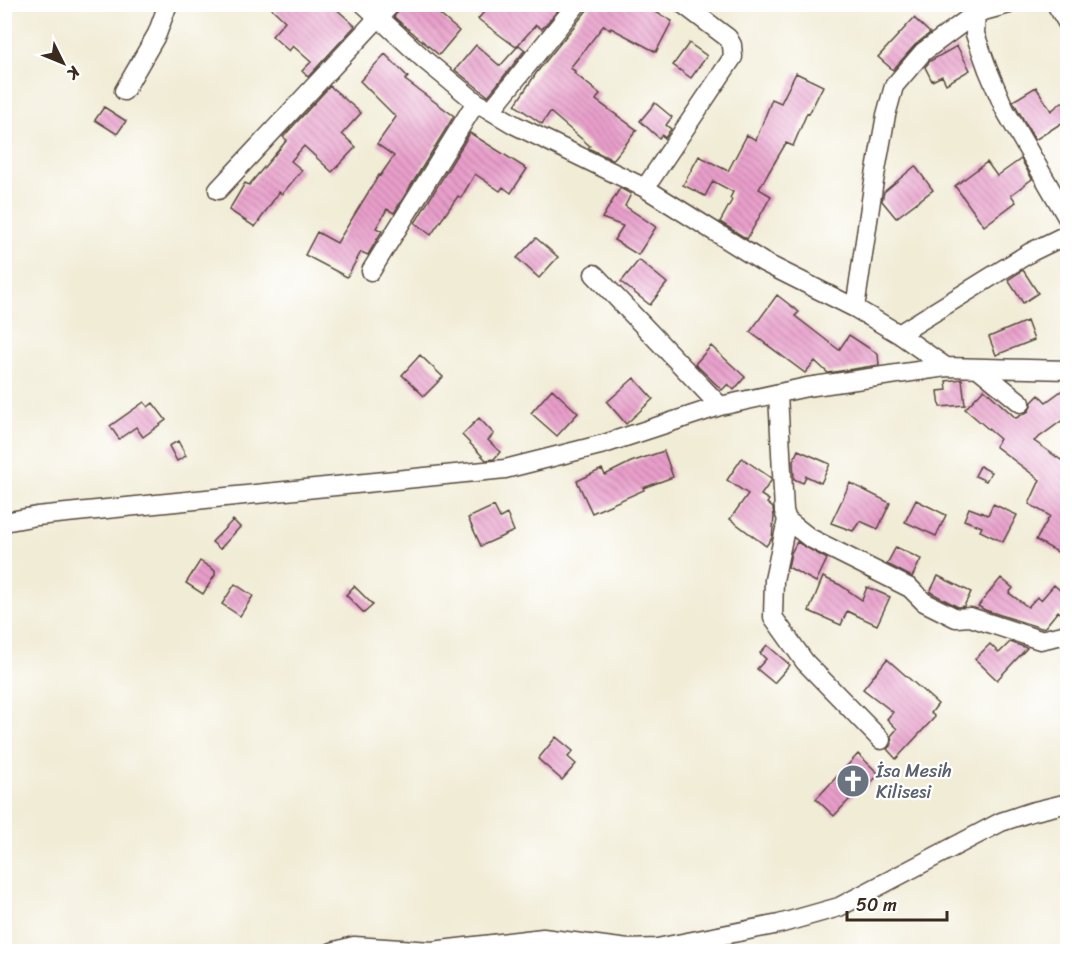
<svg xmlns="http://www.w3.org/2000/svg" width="1072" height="956" font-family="Sriracha,sans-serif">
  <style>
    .building { fill: url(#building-back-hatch) }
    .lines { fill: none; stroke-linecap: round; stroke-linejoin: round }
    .minor-casing { stroke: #56473a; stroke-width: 21 }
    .minor { stroke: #fff; stroke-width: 18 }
    .labels { text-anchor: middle; stroke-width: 4.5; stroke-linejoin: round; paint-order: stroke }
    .worship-label { font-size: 18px; fill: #5b616d; stroke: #fff; text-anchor: start }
  </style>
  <defs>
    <pattern id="building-back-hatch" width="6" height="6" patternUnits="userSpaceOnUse" patternTransform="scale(1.5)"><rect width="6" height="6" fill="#e99fcb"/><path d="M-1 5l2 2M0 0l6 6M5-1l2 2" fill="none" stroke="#be82a4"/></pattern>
  </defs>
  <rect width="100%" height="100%" fill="#fff"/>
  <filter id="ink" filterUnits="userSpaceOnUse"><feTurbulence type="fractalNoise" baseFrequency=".0167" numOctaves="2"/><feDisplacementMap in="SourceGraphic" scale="12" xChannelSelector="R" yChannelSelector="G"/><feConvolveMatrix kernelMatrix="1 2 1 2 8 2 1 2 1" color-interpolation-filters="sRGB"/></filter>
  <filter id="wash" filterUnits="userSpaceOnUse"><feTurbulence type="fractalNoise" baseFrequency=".008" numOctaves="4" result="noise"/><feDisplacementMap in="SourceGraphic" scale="24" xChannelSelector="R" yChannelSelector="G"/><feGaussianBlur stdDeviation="1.35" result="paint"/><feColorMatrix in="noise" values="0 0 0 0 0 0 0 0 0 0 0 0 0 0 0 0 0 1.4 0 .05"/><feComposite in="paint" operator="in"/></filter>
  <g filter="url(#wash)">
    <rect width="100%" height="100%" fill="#f1ecd6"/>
    <g id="blocks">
      <path class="building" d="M 267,4 L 331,4 L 355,26 L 308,77 L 302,71 L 311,62 L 293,46 L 289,51 L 272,36 L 285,21 Z
        M 402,4 L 444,4 L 437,12 L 459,31 L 439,55 L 394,17 Z
        M 491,4 L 556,4 L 560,8 L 542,29 L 536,25 L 516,47 L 478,19 Z
        M 592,4 L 641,4 L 672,21 L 656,52 L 611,28 L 610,30 L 604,25 L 570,68 L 575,71 L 574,73 L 600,94 L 596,100 L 637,130 L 613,160 L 588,148 L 590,146 L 550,112 L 542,124 L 515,105 L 537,72 Z
        M 914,18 L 930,33 L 915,45 L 893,70 L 878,57 Z
        M 689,43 L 707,56 L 691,78 L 673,65 Z
        M 476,45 L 500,66 L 519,45 L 525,50 L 488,96 L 455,70 Z
        M 957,46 L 970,70 L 946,84 L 942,76 L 932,81 L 925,67 L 930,61 Z
        M 385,54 L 408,77 L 405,80 L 454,116 L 394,213 L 387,209 L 376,228 L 382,231 L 368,255 L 361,252 L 347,277 L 305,255 L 317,232 L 337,243 L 379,175 L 380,176 L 394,156 L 377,144 L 396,117 L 360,81 Z
        M 796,73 L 823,86 L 809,114 L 807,113 L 793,146 L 786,143 L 759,189 L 771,196 L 747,239 L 720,222 L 732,200 L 730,198 L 733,192 L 713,181 L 705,196 L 683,185 L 699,156 L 728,171 L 747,135 L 756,140 L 772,99 L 781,103 Z
        M 330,86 L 361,113 L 342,134 L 356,147 L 332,172 L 304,146 L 291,161 L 302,170 L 282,194 L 279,192 L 255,227 L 229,210 L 245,183 L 249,185 L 287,140 L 283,137 Z
        M 1036,87 L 1051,111 L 1062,102 L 1068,108 L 1068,119 L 1035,140 L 1013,101 Z
        M 655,103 L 672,117 L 666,125 L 671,129 L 665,138 L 662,135 L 659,138 L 640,121 Z
        M 104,107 L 126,121 L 117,134 L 95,120 Z
        M 470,133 L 527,169 L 511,193 L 503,187 L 500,191 L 475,174 L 461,198 L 458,196 L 431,235 L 415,223 Z
        M 1021,159 L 1032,179 L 1011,195 L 1016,202 L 984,226 L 955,186 L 987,162 L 997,176 Z
        M 915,166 L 933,190 L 896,218 L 882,201 L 884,192 Z
        M 620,188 L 631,194 L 625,206 L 656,227 L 638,255 L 614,240 L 623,226 L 602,218 Z
        M 536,238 L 558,257 L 539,278 L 517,258 Z
        M 639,260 L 667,283 L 650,305 L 621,282 Z
        M 1023,270 L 1038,293 L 1023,303 L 1008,280 Z
        M 777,295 L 799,312 L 795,316 L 839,350 L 849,335 L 878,354 L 879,365 L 828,373 L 815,361 L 805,373 L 750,332 Z
        M 1027,321 L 1034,340 L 996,355 L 989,337 Z
        M 711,346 L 745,377 L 734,390 L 728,384 L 722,390 L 695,364 Z
        M 420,355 L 443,377 L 424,396 L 402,375 Z
        M 634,378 L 653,399 L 626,424 L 607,402 Z
        M 962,379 L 965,405 L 940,407 L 938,391 L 947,390 L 946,381 Z
        M 1068,386 L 1068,416 L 1034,441 L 1068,465 L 1068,558 L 1036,540 L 1050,516 L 1029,504 L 1040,480 L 995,446 L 1000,439 L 965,409 L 984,389 L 1016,418 L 1029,411 L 1032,402 L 1039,395 L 1046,402 Z
        M 552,389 L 578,413 L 557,436 L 531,413 Z
        M 144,402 L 148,407 L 153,403 L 166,420 L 143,437 L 136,427 L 119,439 L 110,426 Z
        M 479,418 L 494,434 L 488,440 L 500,452 L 494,459 L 486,460 L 462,435 Z
        M 178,441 L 186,456 L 177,461 L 169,446 Z
        M 798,450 L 830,464 L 821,483 L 806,476 L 803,483 L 794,479 L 793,461 Z
        M 664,451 L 673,477 L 643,488 L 644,490 L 592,513 L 577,481 L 602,469 L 605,475 L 631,462 Z
        M 742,458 L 771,478 L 771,481 L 761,495 L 769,500 L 767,503 L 773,508 L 774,517 L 772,538 L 766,546 L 730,519 L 748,494 L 727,480 Z
        M 980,466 L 991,472 L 986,481 L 975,476 Z
        M 850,483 L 890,503 L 878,529 L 860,521 L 853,531 L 831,523 Z
        M 916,500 L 946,515 L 936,536 L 905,522 Z
        M 993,504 L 1017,515 L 1003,542 L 980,531 L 982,527 L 964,520 L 969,508 L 988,515 Z
        M 494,506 L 500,518 L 507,514 L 514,531 L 481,546 L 468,518 Z
        M 233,520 L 240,527 L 220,549 L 212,542 Z
        M 797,542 L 827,559 L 816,582 L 788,567 L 791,553 Z
        M 896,547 L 921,559 L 912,577 L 887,564 Z
        M 200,561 L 215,571 L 215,575 L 203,594 L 186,583 Z
        M 938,576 L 971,592 L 964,606 L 958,607 L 930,592 Z
        M 823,577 L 840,585 L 862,600 L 867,587 L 890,597 L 877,625 L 847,611 L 841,625 L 809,611 Z
        M 1001,578 L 1013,588 L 1009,593 L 1028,607 L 1037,597 L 1041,600 L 1054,585 L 1068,597 L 1068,620 L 1058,611 L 1045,627 L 1041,628 L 985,610 L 978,606 Z
        M 235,584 L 253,596 L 240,616 L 222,604 Z
        M 354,586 L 373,605 L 364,613 L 346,595 Z
        M 1010,642 L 1027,648 L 997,680 L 975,659 L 990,644 L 999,653 Z
        M 767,645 L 790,665 L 774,683 L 757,669 L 766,659 L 760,653 Z
        M 887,659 L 938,704 L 931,713 L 935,717 L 896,759 L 887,749 L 892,744 L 891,736 L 897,729 L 887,719 L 893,712 L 863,689 Z
        M 556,737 L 573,751 L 568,757 L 576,764 L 562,780 L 538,759 Z
        M 858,754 L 879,774 L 865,789 L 862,786 L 834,816 L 816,799 Z"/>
    </g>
  </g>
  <g filter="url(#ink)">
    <use href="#blocks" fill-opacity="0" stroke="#56473a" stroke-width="1.5"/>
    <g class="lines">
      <defs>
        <path id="minor" d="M 364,4 L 426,61 L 476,102 L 515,125 L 645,188 L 763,262 L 855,308 L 899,334 L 946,367
          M 1056,4 L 1068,24
          M 976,6 L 975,34 L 988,70 L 1005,110 L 1068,219
          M 124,91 L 157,34 L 168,4
          M 491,110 L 577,4
          M 645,188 L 733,57 L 732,45 L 728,38 L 683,4
          M 218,190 L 391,4
          M 371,271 L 476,102
          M 594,274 L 720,406
          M 855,308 L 873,187 L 886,115 L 894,86 L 923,52 L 976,13 L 1009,4
          M 899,334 L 1031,252 L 1068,234
          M 978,368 L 1021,403
          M 778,394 L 784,511 L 787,520 L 810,538 L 910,588 L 924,602 L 956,618 L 970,617 L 1040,640 L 1063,635 L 1068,632
          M 787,520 L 774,580 L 773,617 L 805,662 L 881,740
          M 4,522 L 37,516 L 505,469 L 604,444 L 720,406 L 807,387 L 946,367 L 1068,370
          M 332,952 L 354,946 L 432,951 L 543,938 L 628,949 L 657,948 L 779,924 L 839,907 L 1001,822 L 1031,812 L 1068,803"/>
      </defs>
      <use href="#minor" class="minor-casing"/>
      <use href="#minor" class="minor"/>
    </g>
  </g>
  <defs>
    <symbol id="church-disc" viewBox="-11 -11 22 22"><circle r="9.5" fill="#6b7280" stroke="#fff"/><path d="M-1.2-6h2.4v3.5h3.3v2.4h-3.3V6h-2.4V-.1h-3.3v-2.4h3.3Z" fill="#fff"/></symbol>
  </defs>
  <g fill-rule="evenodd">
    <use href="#church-disc" x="834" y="762" width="38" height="38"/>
  </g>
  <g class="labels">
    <g class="worship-label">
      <text x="876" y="777">İsa Mesih<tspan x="876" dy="21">Kilisesi</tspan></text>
    </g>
  </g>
  <rect width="1072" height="956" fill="none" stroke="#fff" stroke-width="24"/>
  <g transform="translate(63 63) rotate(133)" stroke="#ffffff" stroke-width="4.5" paint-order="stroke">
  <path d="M0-4.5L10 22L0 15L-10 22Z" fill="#3b2a1e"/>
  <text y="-9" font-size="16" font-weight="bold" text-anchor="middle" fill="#3b2a1e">K</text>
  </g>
  <path d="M847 911v9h100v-9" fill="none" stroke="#3b2a1e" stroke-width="3"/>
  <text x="856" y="911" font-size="18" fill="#3b2a1e" stroke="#ffffff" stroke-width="4.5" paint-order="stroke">50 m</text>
</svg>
